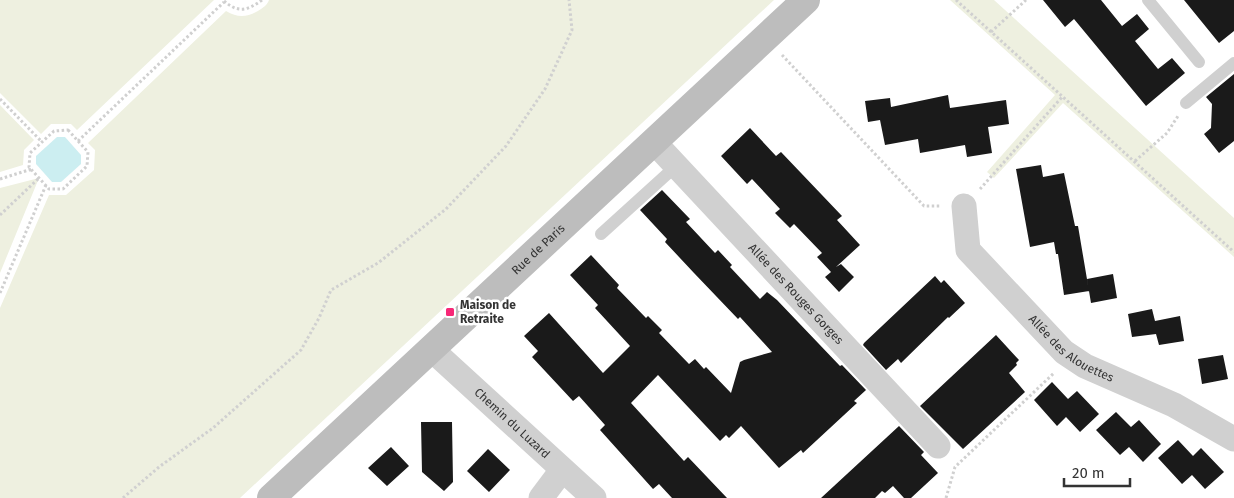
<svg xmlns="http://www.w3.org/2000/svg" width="1234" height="498" font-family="'Fira Sans',sans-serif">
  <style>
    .green { fill: #eef0e0 }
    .water { fill: #cceef1 }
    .building { fill: #1a1a1a }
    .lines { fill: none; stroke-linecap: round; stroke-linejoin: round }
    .path { stroke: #d0d0d0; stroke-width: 3; stroke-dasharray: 2.5 2.5; stroke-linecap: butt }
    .service { stroke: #d0d0d0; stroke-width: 12 }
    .minor { stroke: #d0d0d0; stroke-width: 25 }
    .secondary { stroke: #bdbdbd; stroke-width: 28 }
    .poi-dot { fill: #f72877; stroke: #fff; stroke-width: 2 }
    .labels { text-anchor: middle; stroke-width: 5; stroke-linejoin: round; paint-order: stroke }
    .street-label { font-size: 12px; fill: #333; stroke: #fff }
    .poi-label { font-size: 12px; font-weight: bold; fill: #333; stroke: #fff; text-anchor: start }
  </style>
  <rect width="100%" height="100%" fill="#fff"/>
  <path class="green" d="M 0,0 L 214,0 L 77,130 L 71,124 L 51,124 L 41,134 L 0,93 Z
    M 269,0 L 774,0 L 240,498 L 0,498 L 0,308 L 49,195 L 66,195 L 94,170 L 95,150 L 88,143 L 226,11 C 239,19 249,17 261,9 C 265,6 267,5 269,0 Z
    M 950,0 L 994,0 L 1234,218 L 1234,257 L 1063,103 L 994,178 L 987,172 L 1055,95 Z
    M 0,105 L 34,140 L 24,150 L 23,165 L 0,172 Z
    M 39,178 L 0,273 L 0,188 Z"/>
  <path class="water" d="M 57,137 L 65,137 L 81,155 L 81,164 L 61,182 L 52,182 L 36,164 L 36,156 Z"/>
  <path class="building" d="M 1043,0 L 1101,0 L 1122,26 L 1137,14 L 1149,29 L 1135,41 L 1158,69 L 1172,58 L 1185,73 L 1146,106 L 1074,19 L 1065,27 Z
    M 1184,0 L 1234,0 L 1234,31 L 1219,43 Z
    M 1234,74 L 1234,141 L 1219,153 L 1204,134 L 1211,128 L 1212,104 L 1206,97 Z
    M 948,95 L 950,108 L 1006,100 L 1009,124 L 988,127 L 992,153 L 967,157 L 965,145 L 920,153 L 918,139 L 885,145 L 880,120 L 868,122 L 865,101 L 890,98 L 891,107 Z
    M 750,128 L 776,156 L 781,152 L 842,216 L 837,220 L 860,245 L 836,267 L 841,264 L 854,277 L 839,292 L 825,277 L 831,272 L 817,257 L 822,253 L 794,224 L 790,228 L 775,213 L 780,209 L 752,179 L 747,184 L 721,156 Z
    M 1041,165 L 1043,177 L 1064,173 L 1075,226 L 1078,226 L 1089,291 L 1064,295 L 1058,254 L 1056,254 L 1054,242 L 1030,247 L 1016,169 Z
    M 662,190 L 690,219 L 686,222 L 715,253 L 718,250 L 732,265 L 730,267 L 760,299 L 767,292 L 777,300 L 840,366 L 842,365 L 866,390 L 854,401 L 857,403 L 803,453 L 801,450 L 779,468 L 741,426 L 729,438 L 726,435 L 720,441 L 658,375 L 631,403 L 684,461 L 688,457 L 727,498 L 672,498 L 659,484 L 653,489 L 600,430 L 605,425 L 579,396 L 573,401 L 532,357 L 538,351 L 524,336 L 549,313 L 603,373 L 630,346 L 595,308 L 598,305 L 570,275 L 591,255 L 619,285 L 617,288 L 646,318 L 648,316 L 662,330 L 659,333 L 689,364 L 695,359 L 704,369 L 706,367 L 731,393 L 740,362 L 744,360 L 772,352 L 740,317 L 738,319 L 694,273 L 665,242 L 667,239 L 640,210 Z
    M 1113,274 L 1117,298 L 1091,303 L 1087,279 Z
    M 935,276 L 941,283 L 944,280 L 965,303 L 949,318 L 948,317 L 901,363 L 898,359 L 886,370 L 863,345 L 864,343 Z
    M 1152,309 L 1155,321 L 1180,316 L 1184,341 L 1159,345 L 1156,334 L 1132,337 L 1128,314 Z
    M 996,335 L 1019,360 L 1016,363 L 1017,365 L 1009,373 L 1025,392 L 963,449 L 920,406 Z
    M 1223,355 L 1228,379 L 1202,384 L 1198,359 Z
    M 1052,382 L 1068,399 L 1077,391 L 1099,414 L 1080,432 L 1066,417 L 1057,426 L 1034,400 Z
    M 1116,412 L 1131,427 L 1139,420 L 1161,444 L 1143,462 L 1129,447 L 1120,455 L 1096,430 Z
    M 421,422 L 452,422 L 453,482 L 444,491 L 422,472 Z
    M 899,426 L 924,452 L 921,455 L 938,473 L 911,498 L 904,498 L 893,486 L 885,493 L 882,491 L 875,498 L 821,498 Z
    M 1178,440 L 1193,456 L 1201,448 L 1224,472 L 1205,489 L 1192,475 L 1182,484 L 1158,458 Z
    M 391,447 L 409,466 L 387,486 L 368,468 Z
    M 488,449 L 510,470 L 489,492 L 467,471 Z"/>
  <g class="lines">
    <path class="path" d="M 956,0 L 1234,252
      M 224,1 C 238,13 247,11 262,0
      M 991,32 L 1026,0
      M 782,55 L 924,206 L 941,206
      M 0,99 L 42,142
      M 68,130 L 88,152 L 87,166 L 63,189 L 49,189 L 29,167 L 30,153 L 54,131 Z
      M 78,141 L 224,2
      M 1135,161 L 1167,133 L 1178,116
      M 0,179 L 32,169
      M 980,189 L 1063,96
      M 0,215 L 39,178
      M 0,293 L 46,185
      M 123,498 L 159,467 L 213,428 L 301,350 L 319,318 L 331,290 L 378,263 L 446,209 L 506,146 L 545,89 L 572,30 L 569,0
      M 946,498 L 955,467 L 1054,373"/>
    <path class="service" d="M 1148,0 L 1199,62
      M 1186,103 L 1234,63
      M 601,234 L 676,166"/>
    <g class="minor">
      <path id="s1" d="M 654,142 L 938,446"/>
      <path id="s2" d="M 964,206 L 968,250 L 1064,352 L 1085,366 L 1174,405 L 1234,439"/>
      <path id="s3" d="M 431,349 L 594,498"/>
      <path d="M 541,498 L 562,470"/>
    </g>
    <path class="secondary" id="s4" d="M 271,498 L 806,0"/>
  </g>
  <rect class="poi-dot" x="445" y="307" width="10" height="10" rx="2.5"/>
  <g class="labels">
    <g class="street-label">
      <text dy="4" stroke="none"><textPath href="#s4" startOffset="365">Rue de Paris</textPath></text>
      <text dy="4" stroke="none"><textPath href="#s1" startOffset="208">Allée des Rouges Gorges</textPath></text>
      <text dy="4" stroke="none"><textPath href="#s2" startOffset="188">Allée des Alouettes</textPath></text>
      <text dy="4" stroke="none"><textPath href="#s3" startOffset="110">Chemin du Luzard</textPath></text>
    </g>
    <g class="poi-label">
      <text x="460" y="309">Maison de<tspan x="460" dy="14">Retraite</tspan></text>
    </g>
  </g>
  <path d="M1064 478v8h66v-8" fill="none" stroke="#333333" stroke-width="2.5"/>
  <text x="1072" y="478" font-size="15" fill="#333333" stroke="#ffffff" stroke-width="4" paint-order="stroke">20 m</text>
</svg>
